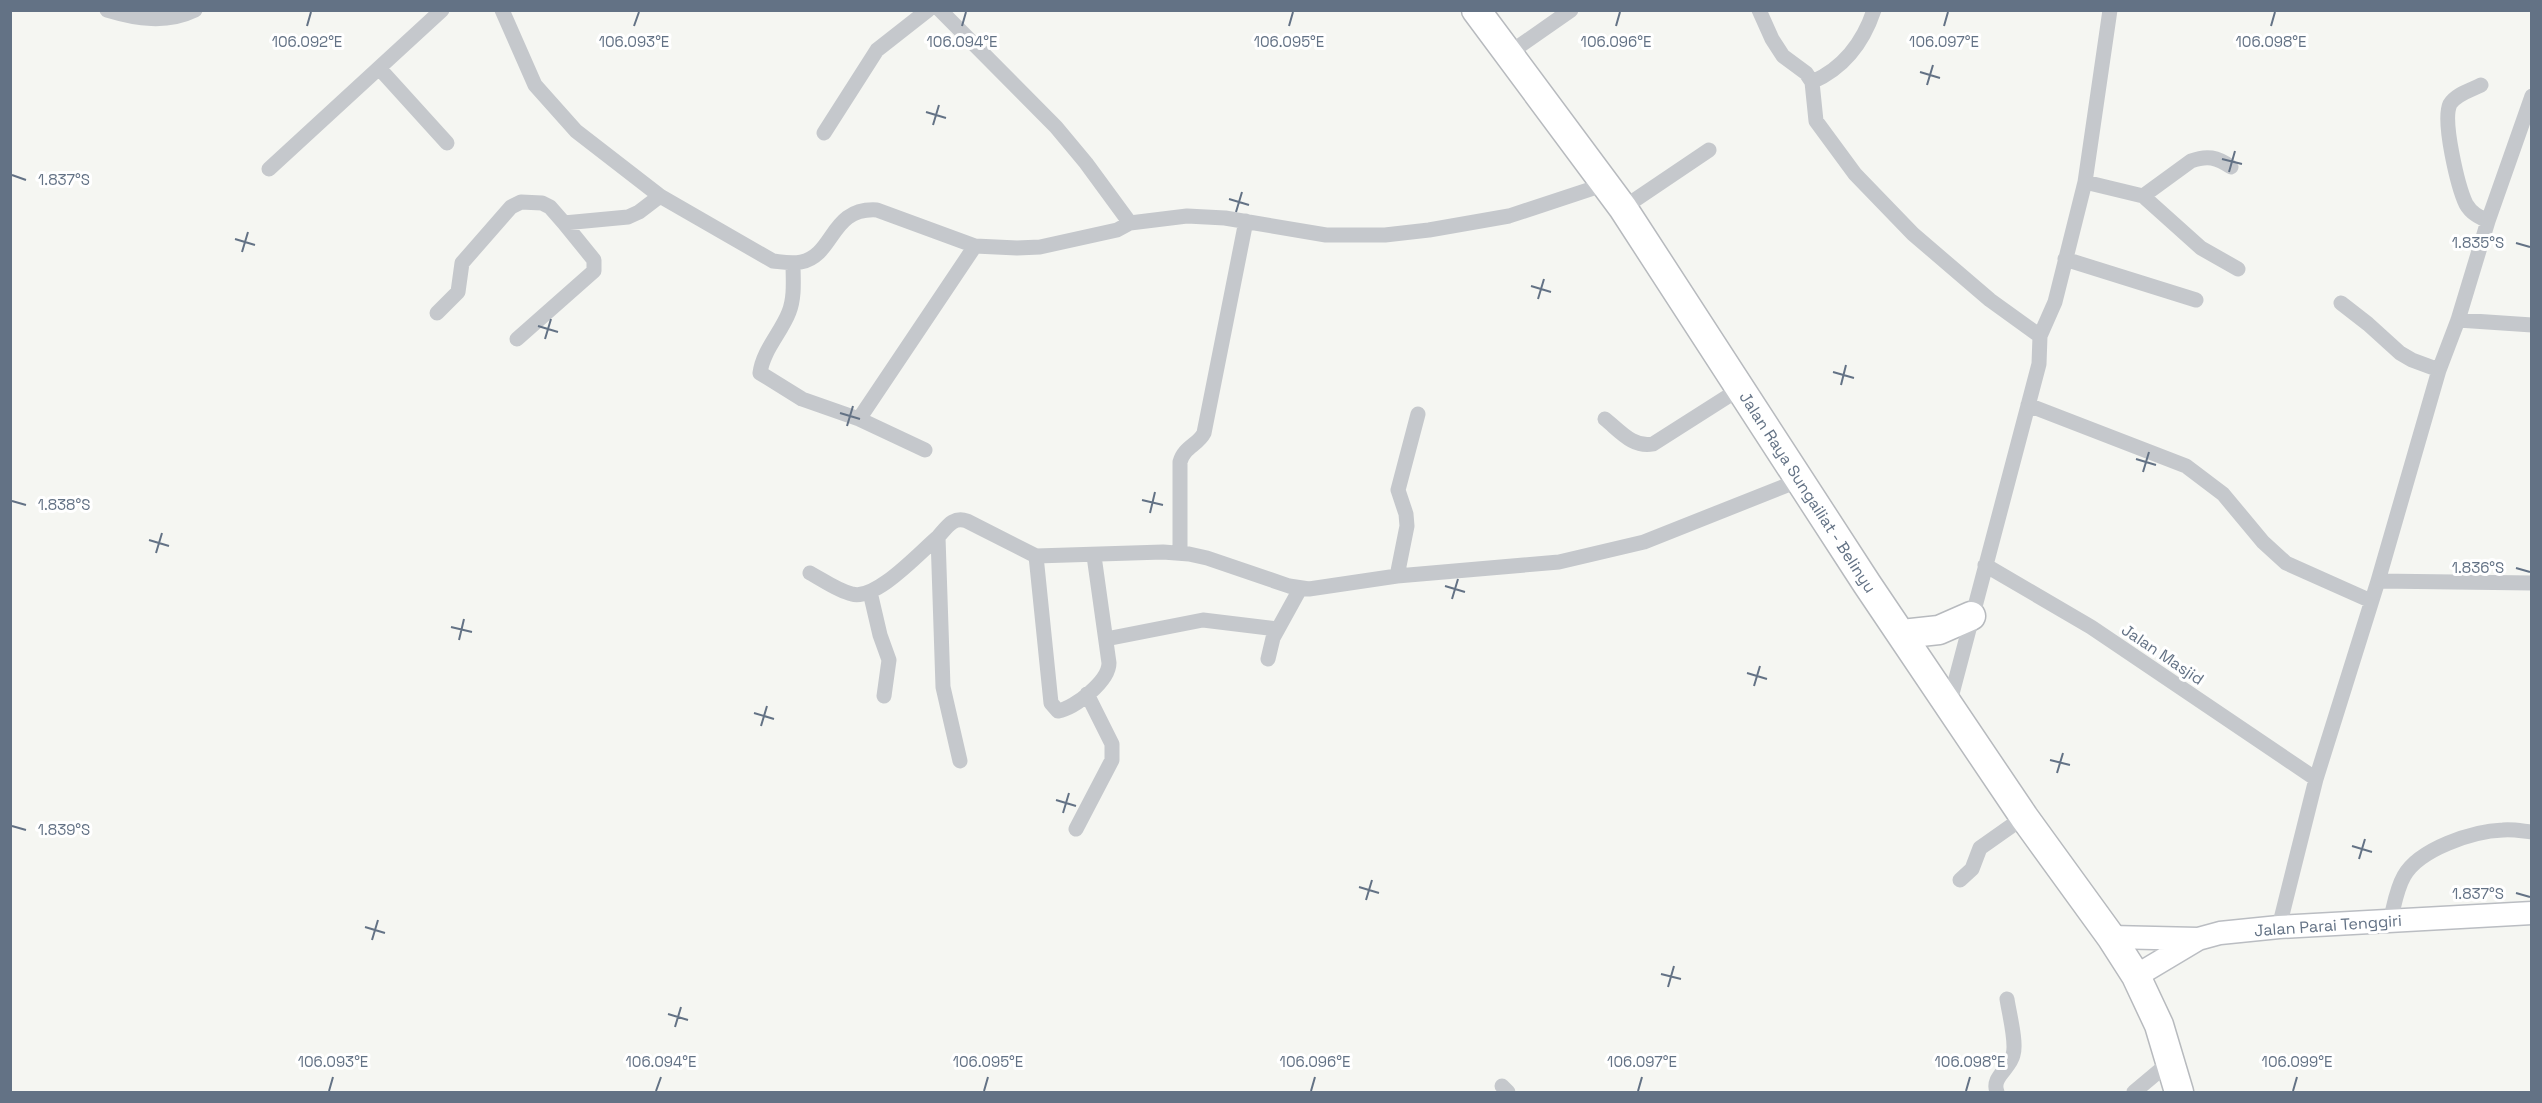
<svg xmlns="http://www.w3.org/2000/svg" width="2542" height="1103" font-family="'Space Grotesk',sans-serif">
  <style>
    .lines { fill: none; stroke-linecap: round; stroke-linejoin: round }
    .secondary-casing { stroke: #babdc2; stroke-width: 25 }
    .highway-casing { stroke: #b7babe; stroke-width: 31 }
    .street { stroke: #c5c8cc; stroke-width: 15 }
    .secondary { stroke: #fff; stroke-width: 22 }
    .highway { stroke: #fff; stroke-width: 28 }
    .ticks { fill: none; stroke: #637285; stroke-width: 2 }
    .labels { text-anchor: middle; stroke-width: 6; stroke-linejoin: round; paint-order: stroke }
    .street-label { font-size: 16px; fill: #637285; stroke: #fff }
    .ticks-label { font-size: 15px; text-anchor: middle; fill: #637285; stroke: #fff; stroke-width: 6; stroke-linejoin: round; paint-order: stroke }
  </style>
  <rect width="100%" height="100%" fill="#f5f6f2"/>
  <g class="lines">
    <defs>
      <path id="secondary" d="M 2111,937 L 2198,939
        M 2136,976 L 2198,939 L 2220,933 L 2279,927 L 2532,913"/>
      <path id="highway" d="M 1476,10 L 1623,208 L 1867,584 L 2024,817 L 2111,937 L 2136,976 L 2159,1025 L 2179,1092
        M 1902,634 L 1939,630 L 1971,616"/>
    </defs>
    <use href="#secondary" class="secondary-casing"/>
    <use href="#highway" class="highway-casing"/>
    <path class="street" d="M 107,10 C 137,19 166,24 195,10
      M 502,10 L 535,85 L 576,131 L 660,196 L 773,261 C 782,262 791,264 801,262 C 835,255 830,207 877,210 L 975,246 L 1017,248 L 1040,247 L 1117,230 L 1130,223 L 1187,216 L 1225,218 L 1326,235 L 1385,235 L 1429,230 L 1509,216 L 1606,184
      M 940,10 L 1056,127 L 1086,163 L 1130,223
      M 1759,10 L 1772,39 L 1783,56 L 1806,73 L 1812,82 L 1816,121 L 1855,174 L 1913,234 L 1990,300 L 2040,336
      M 1508,54 L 1571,10
      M 379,68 L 447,143
      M 1812,82 C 1844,68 1863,43 1874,10
      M 2481,85 C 2471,90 2456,94 2450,104 C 2442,121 2458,187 2466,204 C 2471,213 2479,217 2488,221
      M 824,133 L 877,50 L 928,10
      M 269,169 L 442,10
      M 2085,182 L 2143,196 L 2201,248 L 2238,269
      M 2143,196 L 2191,161 C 2207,155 2217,157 2231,167
      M 1623,208 L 1709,150
      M 2065,259 L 2196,300
      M 793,263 C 793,279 795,297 789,312 C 781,333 763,350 760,373 L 802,399 L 859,419
      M 2341,303 L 2368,324 L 2400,353 L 2412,360 L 2439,370
      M 437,313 L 458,292 L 462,263 L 511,207 L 521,202 L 542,203 L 550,207 L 564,223 L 628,217 L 639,212 L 660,196
      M 2458,320 L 2532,325
      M 517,339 L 594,271 L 594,260 L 564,223
      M 2028,405 L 2186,466 L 2223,494 L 2263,542 L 2286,563 L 2371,601
      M 1605,419 C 1620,431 1633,448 1653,444 L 1741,388
      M 925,450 L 859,419 L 975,246
      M 1180,553 L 1180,462 C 1184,447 1198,445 1204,433 L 1246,221
      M 1036,556 L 1051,703 L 1058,711 C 1075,708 1109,681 1109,663 L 1094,556
      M 1985,565 L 2091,627 L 2316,779
      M 810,573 C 823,580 838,591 852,594 C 876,601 920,552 938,537
      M 1397,576 L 1407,526 L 1406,514 L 1398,490 L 1418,414
      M 2378,581 L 2532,583
      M 870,592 L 880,635 L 889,660 L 884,696
      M 1106,639 L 1203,620 L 1277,629
      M 1268,659 L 1273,638 L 1300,589
      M 1949,705 L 2039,364 L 2040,336 L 2055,302 L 2085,182 L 2110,10
      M 960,761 L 943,687 L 938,537 C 947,527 953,516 967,521 L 1036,556 L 1163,552 L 1189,554 L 1207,558 L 1289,586 L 1309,589 L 1397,576 L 1559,562 L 1644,542 L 1800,480
      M 1076,829 L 1112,760 L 1112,744 L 1087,694
      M 1960,880 L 1972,869 L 1980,848 L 2024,817
      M 2390,921 C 2394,907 2396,890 2404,876 C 2419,849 2473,831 2503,830 C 2512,829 2522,831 2532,832
      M 2279,927 L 2316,779 L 2378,581 L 2439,370 L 2458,320 L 2488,221 L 2532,96
      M 1502,1086 L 1508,1092
      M 1997,1092 C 1991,1077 2010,1069 2013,1055 C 2017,1043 2009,1013 2007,999
      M 2134,1092 L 2171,1061"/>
    <use href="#secondary" class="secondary"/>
    <use href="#highway" class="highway"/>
  </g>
  <path class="ticks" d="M 307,26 L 311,12M 634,26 L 639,12M 962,26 L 966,12M 1289,26 L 1293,12M 1616,26 L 1620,12M 1944,26 L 1948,12M 2271,26 L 2275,12M 1920,72 L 1940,78M 1927,85 L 1933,65M 926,112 L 946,118M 933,125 L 939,105M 2222,159 L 2242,164M 2229,172 L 2235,151M 12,175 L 26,180M 1229,199 L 1249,205M 1236,212 L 1242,192M 235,239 L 255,245M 2516,243 L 2530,247M 242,252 L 248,232M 1531,286 L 1551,292M 1538,299 L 1544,279M 538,326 L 558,332M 545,339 L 551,319M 1833,372 L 1854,378M 1841,385 L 1846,365M 840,413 L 860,419M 847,426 L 853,406M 2136,459 L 2156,465M 2143,472 L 2149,452M 1142,500 L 1163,505M 12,501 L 26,505M 1150,513 L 1155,492M 149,540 L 169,546M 156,553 L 162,533M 2516,568 L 2530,572M 1445,586 L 1465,592M 1452,599 L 1458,579M 451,627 L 472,632M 459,640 L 464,619M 1747,673 L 1767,679M 1754,686 L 1760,666M 754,713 L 774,719M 761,726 L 767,706M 2050,760 L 2070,765M 2057,773 L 2063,753M 1056,800 L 1076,806M 1063,813 L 1069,793M 12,826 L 26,830M 2352,846 L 2372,852M 2359,859 L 2365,839M 1359,887 L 1379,893M 2516,893 L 2530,897M 1366,900 L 1372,880M 365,927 L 385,933M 372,940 L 378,920M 1661,974 L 1681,979M 1668,987 L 1674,966M 668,1014 L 688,1020M 675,1027 L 681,1007M 329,1091 L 333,1077M 656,1091 L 661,1077M 984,1091 L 988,1077M 1311,1091 L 1315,1077M 1638,1091 L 1642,1077M 1966,1091 L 1970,1077M 2293,1091 L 2297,1077"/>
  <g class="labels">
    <g class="street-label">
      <text transform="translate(1808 492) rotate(57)" y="6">Jalan Raya Sungailiat - Belinyu</text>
      <text transform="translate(2163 654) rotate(34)" y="6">Jalan Masjid</text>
      <text transform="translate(2328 925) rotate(-4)" y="6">Jalan Parai Tenggiri</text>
    </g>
  </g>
  <g class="ticks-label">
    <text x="307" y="47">106.092°E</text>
    <text x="634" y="47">106.093°E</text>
    <text x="962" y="47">106.094°E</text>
    <text x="1289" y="47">106.095°E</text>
    <text x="1616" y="47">106.096°E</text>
    <text x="1944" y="47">106.097°E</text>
    <text x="2271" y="47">106.098°E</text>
    <text x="64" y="185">1.837°S</text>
    <text x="2478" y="248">1.835°S</text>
    <text x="64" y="510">1.838°S</text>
    <text x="2478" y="573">1.836°S</text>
    <text x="64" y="835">1.839°S</text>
    <text x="2478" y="899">1.837°S</text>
    <text x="333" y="1067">106.093°E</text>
    <text x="661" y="1067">106.094°E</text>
    <text x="988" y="1067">106.095°E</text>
    <text x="1315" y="1067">106.096°E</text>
    <text x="1642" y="1067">106.097°E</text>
    <text x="1970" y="1067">106.098°E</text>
    <text x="2297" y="1067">106.099°E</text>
  </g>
  <rect width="2542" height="1103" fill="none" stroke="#637285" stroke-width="24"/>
</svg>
